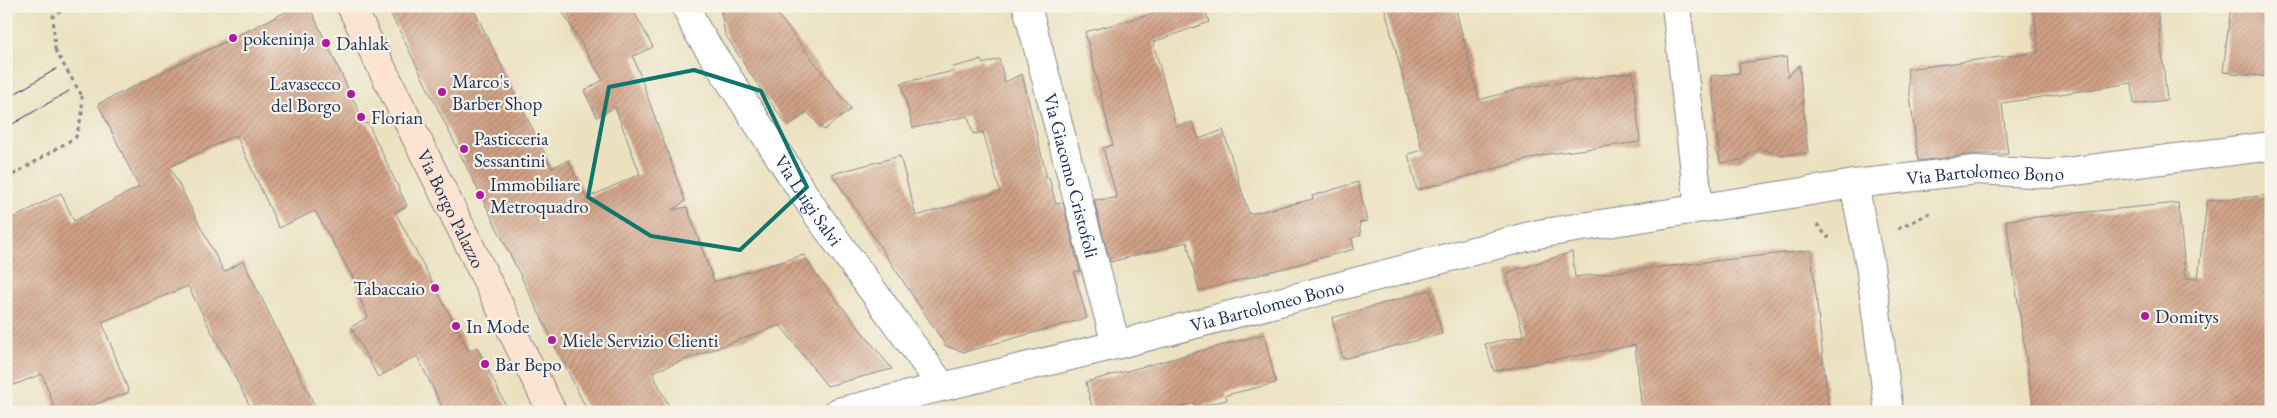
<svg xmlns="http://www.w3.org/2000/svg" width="2277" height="418" font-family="'EB Garamond',serif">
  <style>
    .building { fill: url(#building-hatch) }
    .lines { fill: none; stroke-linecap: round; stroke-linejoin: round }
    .minor-casing { stroke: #83888e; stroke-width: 30 }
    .secondary-casing { stroke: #83888e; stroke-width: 30 }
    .path { stroke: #83888e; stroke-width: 3; stroke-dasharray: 4 4; stroke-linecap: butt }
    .minor { stroke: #fff; stroke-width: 28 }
    .secondary { stroke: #fde4d1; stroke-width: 28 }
    .tram { stroke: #1b2f5e; stroke-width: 1 }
    .path-bridge { stroke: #83888e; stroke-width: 3; stroke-dasharray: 4 4; stroke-linecap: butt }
    .marked { fill: none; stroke: #0f766e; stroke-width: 4; stroke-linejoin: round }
    .poi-dot { fill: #b5179e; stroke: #f7f3e8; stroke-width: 2 }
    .labels { text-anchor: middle; stroke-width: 4.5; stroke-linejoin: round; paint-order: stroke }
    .poi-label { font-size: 19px; fill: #1b2f5e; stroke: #f7f3e8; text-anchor: start }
    .street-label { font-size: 19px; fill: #1b2f5e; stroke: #f7f3e8 }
  </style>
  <defs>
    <pattern id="building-hatch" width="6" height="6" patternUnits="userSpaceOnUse" patternTransform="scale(1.25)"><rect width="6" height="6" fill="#d0a084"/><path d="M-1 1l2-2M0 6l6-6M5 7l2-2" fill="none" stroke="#a8836f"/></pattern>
  </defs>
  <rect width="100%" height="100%" fill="#f7f3e8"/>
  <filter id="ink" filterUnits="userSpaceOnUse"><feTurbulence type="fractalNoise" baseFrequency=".02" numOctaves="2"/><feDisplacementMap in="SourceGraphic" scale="10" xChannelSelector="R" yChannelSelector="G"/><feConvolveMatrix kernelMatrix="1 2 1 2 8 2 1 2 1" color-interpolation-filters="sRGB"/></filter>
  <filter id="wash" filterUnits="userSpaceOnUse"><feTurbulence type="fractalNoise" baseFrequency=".0096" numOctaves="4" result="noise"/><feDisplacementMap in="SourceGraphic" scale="20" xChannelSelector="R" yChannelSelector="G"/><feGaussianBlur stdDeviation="1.12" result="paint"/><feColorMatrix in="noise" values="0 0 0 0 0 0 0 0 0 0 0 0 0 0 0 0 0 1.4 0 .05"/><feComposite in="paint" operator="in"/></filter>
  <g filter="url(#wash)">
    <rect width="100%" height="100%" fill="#ebe1bf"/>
    <g id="blocks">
      <path class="building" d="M 298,6 L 309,6 L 365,124 L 368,123 L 407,206 L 395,212 L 469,351 L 477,347 L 509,412 L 445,412 L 417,356 L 378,377 L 351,327 L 368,317 L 356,290 L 359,288 L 315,211 L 279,228 L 236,135 L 170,167 L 224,272 L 243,261 L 318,412 L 253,412 L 188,286 L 102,322 L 129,392 L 73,412 L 56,412 L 42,374 L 6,388 L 6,222 L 61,193 L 74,221 L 139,187 L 98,104 Z
        M 387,6 L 472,6 L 552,168 L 568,160 L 587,198 L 640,174 L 615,107 L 597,117 L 584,91 L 603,80 L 559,6 L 631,6 L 653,47 L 633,56 L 685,201 L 672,210 L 687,207 L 714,282 L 804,255 L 815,273 L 892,369 L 827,386 L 780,325 L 652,372 L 672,412 L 588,412 Z
        M 720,6 L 771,6 L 851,109 L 824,130 L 807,112 L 788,126 L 759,87 L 725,34 Z
        M 1182,6 L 1204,6 L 1209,22 L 1153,42 L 1176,127 L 1192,122 L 1199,139 L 1223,130 L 1249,214 L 1313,199 L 1312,196 L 1358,182 L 1367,221 L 1359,223 L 1361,235 L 1352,238 L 1354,249 L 1199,291 L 1187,242 L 1110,262 L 1094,200 L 1117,198 L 1103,148 L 1113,145 L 1085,32 Z
        M 1384,6 L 1455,6 L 1479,100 L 1522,88 L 1633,72 L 1640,142 L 1548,154 L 1417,190 L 1408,154 L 1422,150 Z
        M 2033,6 L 2157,6 L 2167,100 L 2134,104 L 2132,83 L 2002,103 L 2008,154 L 1974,154 L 1918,161 L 1907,69 L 2039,52 Z
        M 2231,6 L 2271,6 L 2271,77 L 2223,72 Z
        M 1786,57 L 1788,77 L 1799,65 L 1808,153 L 1780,155 L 1759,148 L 1742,160 L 1720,163 L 1711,76 L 1740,73 L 1739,63 Z
        M 999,59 L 1005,82 L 1022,74 L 1047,178 L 1049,177 L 1056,204 L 1063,203 L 1080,271 L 1074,272 L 1087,318 L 964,352 L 946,346 L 832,174 L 900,156 L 916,216 L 1000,192 L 983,132 L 973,134 L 968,116 L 913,128 L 901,83 L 954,71 L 953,67 L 981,60 L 983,64 Z
        M 2271,195 L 2271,412 L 2034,412 L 2006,220 L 2178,203 L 2186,278 L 2198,278 L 2207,201 Z
        M 1811,250 L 1829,412 L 1642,412 L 1635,345 L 1494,371 L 1485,344 L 1524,336 L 1506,273 L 1572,252 L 1575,277 Z
        M 1430,290 L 1442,334 L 1343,359 L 1332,318 Z
        M 1264,334 L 1276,383 L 1226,395 L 1227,400 L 1196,407 L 1195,403 L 1161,412 L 1093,412 L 1086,382 Z"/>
    </g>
  </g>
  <g filter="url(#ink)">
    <use href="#blocks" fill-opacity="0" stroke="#83888e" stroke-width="1"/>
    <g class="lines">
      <defs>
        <g id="minor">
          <path id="s1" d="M 686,6 L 696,29 L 817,214 L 942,386"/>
          <path id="s2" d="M 1027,6 L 1116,345"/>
          <path d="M 1676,6 L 1699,208"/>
          <path d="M 1854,184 L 1870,265 L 1889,412"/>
          <path id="s3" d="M 838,412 L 1116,345 L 1538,234 L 1854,184 L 1976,170 L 2051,174 L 2271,146"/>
        </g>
        <g id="secondary">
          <path id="s4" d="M 351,6 L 552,412"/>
        </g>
      </defs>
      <use href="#minor" class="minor-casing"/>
      <use href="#secondary" class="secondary-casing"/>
      <path class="path" d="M 55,50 L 53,16 L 70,6
        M 6,179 L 76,137 L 82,114 L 82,96
        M 1817,224 L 1827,237 L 1830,237
        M 1898,229 L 1932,212"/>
      <use href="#minor" class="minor"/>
      <use href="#secondary" class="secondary"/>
      <path class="tram" d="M 6,99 L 56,69
        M 6,128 L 69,91"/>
      <path class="path-bridge" d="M 55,50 L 82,96"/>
    </g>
  </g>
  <path class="marked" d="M 694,70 L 761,91 L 807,187 L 740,250 L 651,236 L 588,197 L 609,87 Z"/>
  <g class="poi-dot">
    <circle cx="233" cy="38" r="5"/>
    <circle cx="326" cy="43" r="5"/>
    <circle cx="442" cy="92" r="5"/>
    <circle cx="351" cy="94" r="5"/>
    <circle cx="361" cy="117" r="5"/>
    <circle cx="464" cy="149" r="5"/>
    <circle cx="480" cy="195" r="5"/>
    <circle cx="435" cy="288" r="5"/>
    <circle cx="2145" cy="316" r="5"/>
    <circle cx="456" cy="326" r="5"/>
    <circle cx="552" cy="340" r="5"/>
    <circle cx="485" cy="364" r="5"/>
  </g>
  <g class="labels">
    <g class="poi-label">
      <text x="243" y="45">pokeninja</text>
      <text x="336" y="50">Dahlak</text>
      <text x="452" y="88">Marco's<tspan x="452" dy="22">Barber Shop</tspan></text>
      <text x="341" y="90" text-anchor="end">Lavasecco<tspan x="341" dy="22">del Borgo</tspan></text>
      <text x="371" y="124">Florian</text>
      <text x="474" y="145">Pasticceria<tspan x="474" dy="22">Sessantini</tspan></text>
      <text x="490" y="191">Immobiliare<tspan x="490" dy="22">Metroquadro</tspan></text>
      <text x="425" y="295" text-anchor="end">Tabaccaio</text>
      <text x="2155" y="323">Domitys</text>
      <text x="466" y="333">In Mode</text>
      <text x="562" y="347">Miele Servizio Clienti</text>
      <text x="495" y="371">Bar Bepo</text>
    </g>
    <g class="street-label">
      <text dy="7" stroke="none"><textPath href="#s3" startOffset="1174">Via Bartolomeo Bono</textPath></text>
      <text dy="7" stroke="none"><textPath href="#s2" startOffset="175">Via Giacomo Cristofoli</textPath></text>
      <text dy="7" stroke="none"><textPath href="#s1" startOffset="230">Via Luigi Salvi</textPath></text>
      <text dy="7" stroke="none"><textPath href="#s4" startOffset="226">Via Borgo Palazzo</textPath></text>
      <text dy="7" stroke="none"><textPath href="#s3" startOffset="442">Via Bartolomeo Bono</textPath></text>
    </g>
  </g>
  <rect width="2277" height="418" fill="none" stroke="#f7f3e8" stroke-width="25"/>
</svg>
